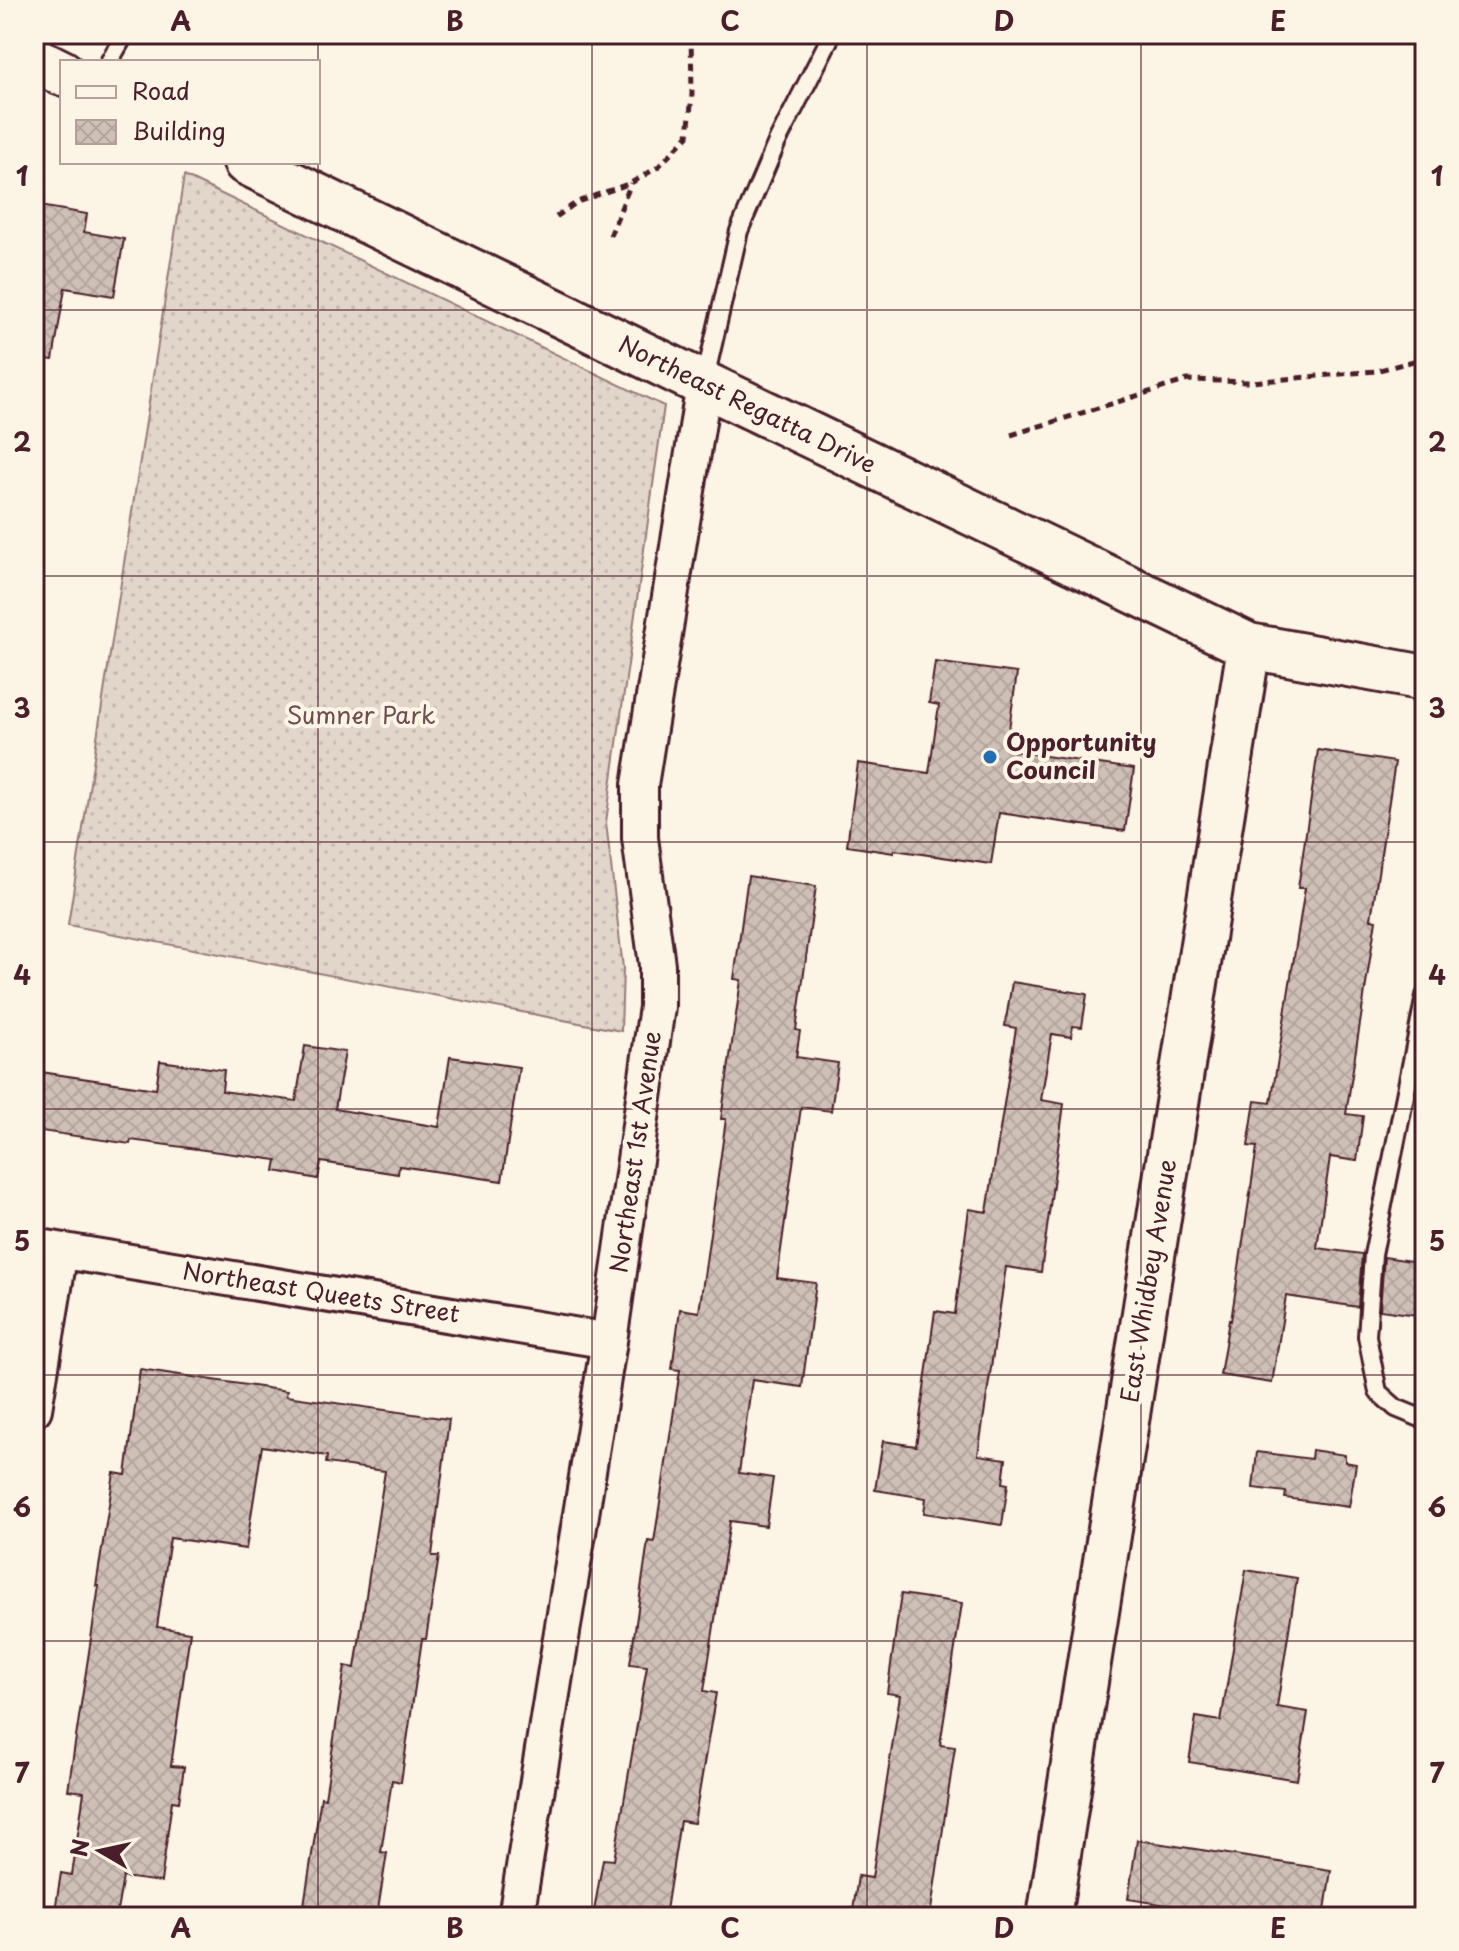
<svg xmlns="http://www.w3.org/2000/svg" width="1459" height="1951" font-family="'Playpen Sans',sans-serif">
  <style>
    .grass { fill: url(#grass-dots); stroke: #967a7a; stroke-width: 2 }
    .building { fill: url(#building-cross-hatch); stroke: #4a1f2b; stroke-width: 2 }
    .lines { fill: none; stroke-linecap: round; stroke-linejoin: round }
    .service-casing { stroke: #4a1f2b; stroke-width: 22 }
    .minor-casing { stroke: #4a1f2b; stroke-width: 40 }
    .tertiary-casing { stroke: #4a1f2b; stroke-width: 48 }
    .secondary-casing { stroke: #4a1f2b; stroke-width: 50 }
    .path { stroke: #4a1f2b; stroke-width: 5; stroke-dasharray: 8 6; stroke-linecap: butt }
    .service { stroke: #fcf5e5; stroke-width: 16 }
    .minor { stroke: #fcf5e5; stroke-width: 34 }
    .tertiary { stroke: #fcf5e5; stroke-width: 42 }
    .secondary { stroke: #fcf5e5; stroke-width: 44 }
    .grid { fill: none; stroke: #4a1f2b; stroke-width: 2; stroke-opacity: 0.55 }
    .poi-dot { fill: #1f6fb2; stroke: #fcf5e5; stroke-width: 3 }
    .labels { text-anchor: middle; stroke-width: 8; stroke-linejoin: round; paint-order: stroke }
    .street-label { font-size: 24px; fill: #4a1f2b; stroke: #fcf5e5 }
    .park-label { font-size: 24px; fill: #704c53; stroke: #fcf5e5 }
    .poi-label { font-size: 24px; font-weight: bold; fill: #4a1f2b; stroke: #fcf5e5; text-anchor: start }
    .neatline { fill: none; stroke: #4a1f2b; stroke-width: 3 }
    .grid-label { font-size: 26px; text-anchor: middle; font-weight: bold; fill: #4a1f2b }
  </style>
  <defs>
    <pattern id="grass-dots" width="8" height="8" patternUnits="userSpaceOnUse" patternTransform="scale(2)"><rect width="8" height="8" fill="#e2d5ca"/><path d="M2 2h.1M6 6h.1" fill="none" stroke="#c3b6ae" stroke-width="1.8" stroke-linecap="round"/></pattern>
    <pattern id="building-cross-hatch" width="8" height="8" patternUnits="userSpaceOnUse" patternTransform="scale(2)"><rect width="8" height="8" fill="#cfc0b7"/><path d="M0 0l8 8M0 8l8-8" fill="none" stroke="#b3a59e"/></pattern>
  </defs>
  <rect width="100%" height="100%" fill="#fcf5e5"/>
  <filter id="ink" filterUnits="userSpaceOnUse"><feTurbulence type="fractalNoise" baseFrequency=".0125" numOctaves="2"/><feDisplacementMap in="SourceGraphic" scale="16" xChannelSelector="R" yChannelSelector="G"/><feConvolveMatrix kernelMatrix="1 2 1 2 8 2 1 2 1" color-interpolation-filters="sRGB"/></filter>
  <g filter="url(#ink)">
    <path class="grass" d="M 184,176 L 664,406 L 606,822 L 623,968 L 621,1031 L 68,925 Z"/>
    <path class="building" d="M 34,205 L 87,214 L 84,232 L 124,239 L 114,296 L 65,288 L 53,360 L 34,358 Z
      M 935,662 L 1017,673 L 1006,750 L 1134,769 L 1125,831 L 999,813 L 991,864 L 894,850 L 894,853 L 847,846 L 858,763 L 929,773 L 939,705 L 929,703 Z
      M 1318,750 L 1395,762 L 1371,919 L 1376,920 L 1346,1114 L 1363,1116 L 1357,1161 L 1330,1157 L 1317,1248 L 1362,1254 L 1358,1307 L 1286,1296 L 1272,1383 L 1220,1375 L 1229,1320 L 1231,1321 L 1257,1147 L 1248,1146 L 1255,1101 L 1271,1103 L 1305,888 L 1298,888 Z
      M 748,876 L 816,886 L 796,1030 L 800,1031 L 796,1057 L 838,1063 L 831,1111 L 801,1107 L 777,1278 L 816,1283 L 802,1387 L 752,1380 L 739,1473 L 773,1478 L 766,1526 L 730,1521 L 704,1691 L 716,1693 L 694,1823 L 680,1821 L 665,1917 L 593,1917 L 603,1859 L 614,1860 L 647,1666 L 630,1664 L 648,1541 L 654,1542 L 680,1370 L 672,1369 L 680,1309 L 699,1312 L 726,1119 L 721,1119 L 741,980 L 734,979 Z
      M 1012,982 L 1087,994 L 1082,1027 L 1073,1026 L 1071,1037 L 1052,1034 L 1041,1100 L 1064,1104 L 1041,1272 L 1006,1267 L 978,1455 L 1006,1459 L 1003,1483 L 1008,1484 L 1002,1525 L 924,1513 L 926,1498 L 875,1490 L 883,1441 L 916,1446 L 935,1311 L 955,1314 L 969,1209 L 987,1212 L 1016,1028 L 1005,1026 Z
      M 305,1046 L 345,1052 L 335,1109 L 439,1127 L 450,1057 L 519,1067 L 502,1181 L 399,1166 L 398,1174 L 321,1162 L 318,1179 L 275,1171 L 277,1160 L 131,1140 L 130,1144 L 34,1130 L 34,1071 L 156,1089 L 160,1061 L 224,1070 L 222,1091 L 296,1101 Z
      M 1384,1257 L 1425,1263 L 1425,1316 L 1380,1310 Z
      M 140,1369 L 287,1391 L 286,1396 L 449,1419 L 432,1556 L 439,1556 L 426,1639 L 422,1639 L 401,1782 L 392,1780 L 381,1852 L 387,1853 L 377,1916 L 304,1905 L 321,1797 L 325,1798 L 345,1666 L 355,1668 L 385,1471 L 326,1463 L 327,1456 L 262,1446 L 246,1549 L 170,1538 L 157,1627 L 190,1632 L 171,1766 L 184,1767 L 179,1802 L 172,1801 L 161,1882 L 123,1877 L 116,1917 L 54,1917 L 61,1873 L 72,1875 L 84,1792 L 68,1790 L 99,1586 L 96,1586 L 114,1473 L 126,1475 Z
      M 1312,1450 L 1345,1455 L 1345,1462 L 1356,1464 L 1349,1507 L 1285,1498 L 1286,1492 L 1253,1488 L 1257,1452 L 1311,1459 Z
      M 1246,1570 L 1297,1578 L 1277,1707 L 1308,1712 L 1297,1780 L 1189,1762 L 1196,1717 L 1221,1721 Z
      M 901,1594 L 962,1603 L 940,1745 L 955,1747 L 930,1917 L 852,1917 L 858,1876 L 872,1878 L 900,1695 L 887,1693 Z
      M 1137,1840 L 1331,1870 L 1324,1917 L 1245,1917 L 1128,1899 Z"/>
    <g class="lines">
      <defs>
        <path id="service" d="M 109,62 L 125,34
          M 704,383 L 739,231 L 777,142 L 829,40
          M 1425,996 L 1373,1255 L 1367,1336 L 1378,1392 L 1396,1408 L 1418,1417 L 1425,1418"/>
        <path id="minor" d="M 34,1246 L 609,1341
          M 34,1409 L 60,1251
          M 516,1917 L 609,1341 L 657,1007 L 657,965 L 640,838 L 640,785 L 704,384"/>
        <path id="tertiary" d="M 1049,1917 L 1249,646"/>
        <path id="secondary" d="M 34,59 L 62,73
          M 246,162 L 704,384 L 1249,646 L 1425,678"/>
      </defs>
      <use href="#service" class="service-casing"/>
      <use href="#minor" class="minor-casing"/>
      <use href="#tertiary" class="tertiary-casing"/>
      <use href="#secondary" class="secondary-casing"/>
      <path class="path" d="M 556,217 L 577,202 L 631,183 L 658,167 L 688,136 L 692,94 L 691,34
        M 610,236 L 631,183
        M 1011,435 L 1188,380 L 1251,382 L 1376,371 L 1425,358"/>
      <use href="#service" class="service"/>
      <use href="#minor" class="minor"/>
      <use href="#tertiary" class="tertiary"/>
      <use href="#secondary" class="secondary"/>
    </g>
  </g>
  <path class="grid" d="M 318,34 L 318,1917M 592,34 L 592,1917M 867,34 L 867,1917M 1141,34 L 1141,1917M 34,310 L 1425,310M 34,576 L 1425,576M 34,842 L 1425,842M 34,1109 L 1425,1109M 34,1375 L 1425,1375M 34,1641 L 1425,1641"/>
  <circle class="poi-dot" cx="990" cy="757" r="8"/>
  <g class="labels">
    <g class="street-label">
      <text transform="translate(747 405) rotate(26)" y="8">Northeast Regatta Drive</text>
      <text transform="translate(636 1152) rotate(-82)" y="8">Northeast 1st Avenue</text>
      <text transform="translate(1149 1281) rotate(-81)" y="8">East Whidbey Avenue</text>
      <text transform="translate(321 1293) rotate(9)" y="8">Northeast Queets Street</text>
    </g>
    <g class="park-label">
      <text x="361" y="724">Sumner Park</text>
    </g>
    <g class="poi-label">
      <text x="1006" y="751">Opportunity<tspan x="1006" dy="28">Council</tspan></text>
    </g>
  </g>
  <rect width="1459" height="1951" fill="none" stroke="#fcf5e5" stroke-width="88"/>
  <rect x="60" y="60" width="260" height="104" fill="#fcf5e5" stroke="#b59f9b" stroke-width="2"/>
  <rect x="76" y="86" width="40" height="12" fill="#fcf5e5" stroke="#b59f9b" stroke-width="2"/>
  <text x="132" y="100" font-size="24" fill="#4a1f2b">Road</text>
  <rect x="76" y="120" width="40" height="24" fill="url(#building-cross-hatch)" stroke="#b59f9b" stroke-width="2"/>
  <text x="132" y="140" font-size="24" fill="#4a1f2b">Building</text>
  <g transform="translate(100 1851) rotate(279)" stroke="#fcf5e5" stroke-width="6" paint-order="stroke">
  <path d="M0-6L14 30L0 20L-14 30Z" fill="#4a1f2b"/>
  <text y="-12" font-size="22" font-weight="bold" text-anchor="middle" fill="#4a1f2b">N</text>
  </g>
  <rect x="44" y="44" width="1371" height="1863" class="neatline"/>
  <g class="grid-label">
    <text x="181" y="31">A</text>
    <text x="455" y="31">B</text>
    <text x="730" y="31">C</text>
    <text x="1004" y="31">D</text>
    <text x="1278" y="31">E</text>
    <text x="22" y="186">1</text>
    <text x="1437" y="186">1</text>
    <text x="22" y="452">2</text>
    <text x="1437" y="452">2</text>
    <text x="22" y="718">3</text>
    <text x="1437" y="718">3</text>
    <text x="22" y="985">4</text>
    <text x="1437" y="985">4</text>
    <text x="22" y="1251">5</text>
    <text x="1437" y="1251">5</text>
    <text x="22" y="1517">6</text>
    <text x="1437" y="1517">6</text>
    <text x="22" y="1783">7</text>
    <text x="1437" y="1783">7</text>
    <text x="181" y="1938">A</text>
    <text x="455" y="1938">B</text>
    <text x="730" y="1938">C</text>
    <text x="1004" y="1938">D</text>
    <text x="1278" y="1938">E</text>
  </g>
</svg>
